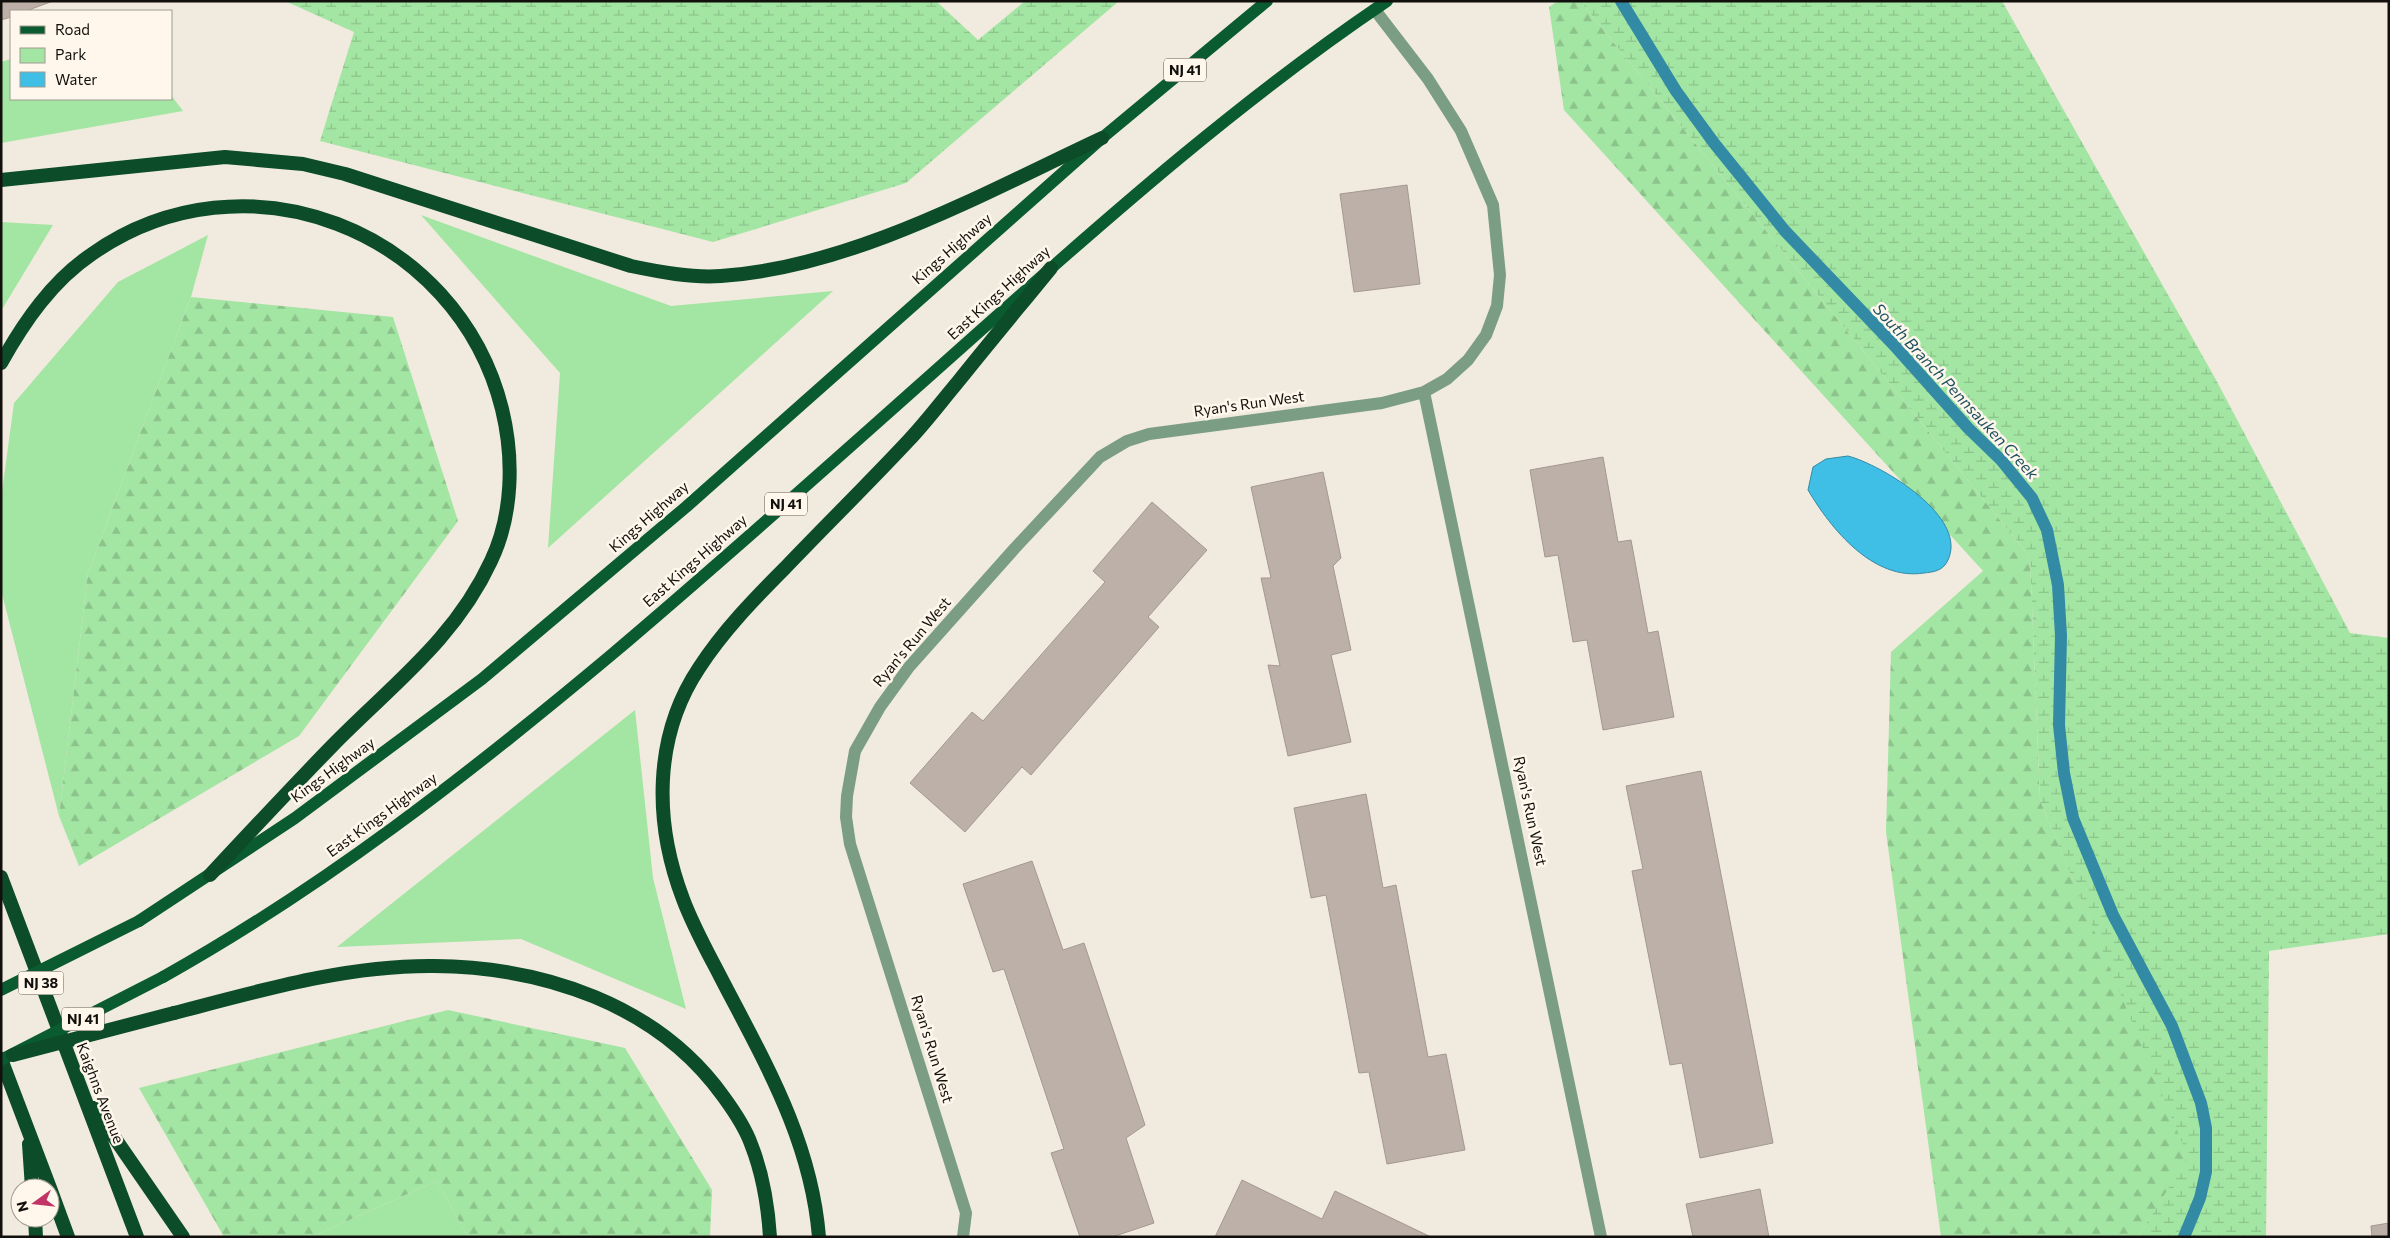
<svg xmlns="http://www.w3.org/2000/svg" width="2390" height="1238" font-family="Commissioner,sans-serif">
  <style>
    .green { fill: #a3e5a3 }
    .forest { fill: url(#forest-firs) }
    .wetland { fill: url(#wetland-marsh) }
    .water { fill: #40bfe6; stroke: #328aa5 }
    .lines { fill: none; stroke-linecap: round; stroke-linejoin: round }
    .stream { stroke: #328aa5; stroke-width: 12 }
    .building { fill: #bcb0a8; stroke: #a49890 }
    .service { stroke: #7a9d83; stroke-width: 12 }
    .primary { stroke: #0a5b2f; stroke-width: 12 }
    .trunk { stroke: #0c4c28; stroke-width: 14 }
    .primary-bridge { stroke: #0a5b2f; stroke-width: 12 }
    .trunk-bridge { stroke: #0c4c28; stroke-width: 14 }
    .labels { text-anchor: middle; stroke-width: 5; stroke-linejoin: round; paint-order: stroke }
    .shield { fill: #fff7eb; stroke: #59554f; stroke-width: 1 }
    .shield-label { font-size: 14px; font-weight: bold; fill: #12100c }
    .street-label { font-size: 15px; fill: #12100c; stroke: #fff7eb }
    .water-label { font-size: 16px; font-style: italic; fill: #1e5262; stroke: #fff7eb }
  </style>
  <defs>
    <pattern id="forest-firs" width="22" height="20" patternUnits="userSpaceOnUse" patternTransform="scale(1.25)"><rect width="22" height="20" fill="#a3e5a3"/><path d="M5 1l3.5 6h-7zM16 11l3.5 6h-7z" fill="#8bc38b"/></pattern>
    <pattern id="wetland-marsh" width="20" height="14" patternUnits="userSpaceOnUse" patternTransform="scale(1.25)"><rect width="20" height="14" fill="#a3e5a3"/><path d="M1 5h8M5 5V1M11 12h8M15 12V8" fill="none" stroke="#8bc38b"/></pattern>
  </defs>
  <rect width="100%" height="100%" fill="#f1eade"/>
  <path class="green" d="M 11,59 L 11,99 L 171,99 L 171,95 L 183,111 L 1,143 L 1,62 Z
    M 421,215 L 671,306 L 833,291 L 548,548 L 560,373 Z
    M 1,222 L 53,225 L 1,311 Z
    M 208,235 L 191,297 L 88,573 L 59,816 L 1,590 L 1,499 L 14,403 L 118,282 Z
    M 635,710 L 653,878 L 686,1009 L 521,939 L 337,947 Z
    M 437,1181 L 468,1237 L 311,1237 Z"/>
  <path class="forest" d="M 1558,1 L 1580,1 L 2030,557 L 2040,800 L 2189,1157 L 2138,1237 L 1941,1237 L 1886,832 L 1891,652 L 1983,571 L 1564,110 L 1549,7 Z
    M 191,297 L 393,317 L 458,521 L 299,736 L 79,866 L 59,816 L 88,573 Z
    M 448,1010 L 625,1048 L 712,1190 L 710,1237 L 468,1237 L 437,1181 L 311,1237 L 224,1237 L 139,1088 Z"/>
  <path class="wetland" d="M 285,1 L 936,1 L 978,40 L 1025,1 L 1119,1 L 906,183 L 713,242 L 320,141 L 354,32 Z
    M 1580,1 L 2002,1 L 2215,378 L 2350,633 L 2389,638 L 2389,934 L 2269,951 L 2266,1237 L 2138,1237 L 2188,1157 L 2040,800 L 2030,557 Z"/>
  <path class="water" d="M 1848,456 C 1882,465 1971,518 1947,562 C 1942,571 1933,572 1924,573 C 1873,581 1831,529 1808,490 L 1813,467 L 1826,459 Z"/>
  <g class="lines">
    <path class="stream" d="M 1621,1 L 1676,91 L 1714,143 L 1785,231 L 1893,344 L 1968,428 L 2001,460 L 2032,498 L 2047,530 L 2058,585 L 2061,636 L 2059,725 L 2064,773 L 2073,818 L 2113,915 L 2172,1026 L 2201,1103 L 2206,1128 L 2206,1172 L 2200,1198 L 2184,1237"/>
  </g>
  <path class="building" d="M 1,1 L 53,1 L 26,11 L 11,11 L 11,17 L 1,20 Z
    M 1407,185 L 1420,284 L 1354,292 L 1340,194 Z
    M 1603,457 L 1618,542 L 1631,540 L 1648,633 L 1658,631 L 1674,717 L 1603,730 L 1587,640 L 1573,642 L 1558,555 L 1545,557 L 1530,470 Z
    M 1323,472 L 1341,558 L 1333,566 L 1351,650 L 1331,655 L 1351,742 L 1288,756 L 1268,665 L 1280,666 L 1261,578 L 1271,578 L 1251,487 Z
    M 1152,502 L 1207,550 L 1148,617 L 1159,627 L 1031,775 L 1022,767 L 965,832 L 910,783 L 972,712 L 983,721 L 1105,582 L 1093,571 Z
    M 1701,771 L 1773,1143 L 1700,1158 L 1682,1063 L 1670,1065 L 1632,871 L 1643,869 L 1626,786 Z
    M 1366,794 L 1383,888 L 1396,885 L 1428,1057 L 1446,1054 L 1465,1150 L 1387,1164 L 1369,1072 L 1359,1073 L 1326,895 L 1311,898 L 1294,808 Z
    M 1032,861 L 1063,950 L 1084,943 L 1145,1125 L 1126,1138 L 1154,1223 L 1112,1237 L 1080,1237 L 1051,1153 L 1064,1149 L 1004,969 L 993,972 L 963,884 Z
    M 1242,1180 L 1322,1219 L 1335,1191 L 1431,1237 L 1215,1237 Z
    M 1760,1189 L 1769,1237 L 1693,1237 L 1686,1204 Z
    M 2389,1223 L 2389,1237 L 2372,1237 L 2371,1226 Z"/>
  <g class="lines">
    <path class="service" d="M 1424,392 L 1601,1237
      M 963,1237 L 966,1213 L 850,844 L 846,817 L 847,796 L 855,751 L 880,707 L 909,667 L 1015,548 L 1100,457 L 1127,441 L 1149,434 L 1382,403 L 1424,392 L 1447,379 L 1468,360 L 1486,335 L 1497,306 L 1500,275 L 1493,205 L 1461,131 L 1428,79 L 1375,10"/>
    <path class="primary" d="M 139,921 L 295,818 L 482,679 L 686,507 L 1102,138 L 1267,1
      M 163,977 C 324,887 469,774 610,656 C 739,547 863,435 989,323 C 1116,210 1246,96 1387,1"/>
    <path class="trunk" d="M 1,180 L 225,157 L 303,164 L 345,174 L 631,266 C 660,272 691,278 721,276 C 853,267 984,193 1102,138
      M 1,363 C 24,322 52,281 92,254 C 244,147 457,229 502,409 C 514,458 513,515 491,561 C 455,639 392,685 334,744 C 292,787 251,831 210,875
      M 1,877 L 137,1237
      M 174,1013 C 259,991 346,965 434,966 C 543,967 657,1004 723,1096 C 734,1111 745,1127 751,1144 C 763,1174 768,1206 770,1237
      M 1,1059 L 50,1188
      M 94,1108 L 183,1237
      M 29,1144 L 32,1188
      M 50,1188 L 68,1237
      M 35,1218 L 36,1237
      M 819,1237 C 811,1139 764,1061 720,976 C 707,951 693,926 683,899 C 654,823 653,737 699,668 C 723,631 754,599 785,568 C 826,525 868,484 909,440 C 926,422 941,402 957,383 C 988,344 1020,306 1051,268"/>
    <path class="primary-bridge" d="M 1,990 L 139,921
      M 1,1060 L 163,977"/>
    <path class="trunk-bridge" d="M 13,1055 L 174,1013"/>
  </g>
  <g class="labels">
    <g class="shield">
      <rect x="1164" y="58.5" width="42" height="23" rx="4"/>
      <rect x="765" y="492.5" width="42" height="23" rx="4"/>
      <rect x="18.5" y="971.5" width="45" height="23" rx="4"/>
      <rect x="62" y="1007.5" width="42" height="23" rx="4"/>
    </g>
    <g class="shield-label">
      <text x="1185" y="75">NJ 41</text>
      <text x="786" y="509">NJ 41</text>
      <text x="41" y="988">NJ 38</text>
      <text x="83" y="1024">NJ 41</text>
    </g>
    <g class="street-label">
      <text transform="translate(952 249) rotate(-41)" y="5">Kings Highway</text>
      <text transform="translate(999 293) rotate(-42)" y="5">East Kings Highway</text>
      <text transform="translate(1249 404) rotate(-8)" y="5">Ryan's Run West</text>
      <text transform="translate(649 517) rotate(-41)" y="5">Kings Highway</text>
      <text transform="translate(695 561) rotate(-41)" y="5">East Kings Highway</text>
      <text transform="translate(912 642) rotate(-50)" y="5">Ryan's Run West</text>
      <text transform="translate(333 770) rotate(-36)" y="5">Kings Highway</text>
      <text transform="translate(1530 811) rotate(78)" y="5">Ryan's Run West</text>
      <text transform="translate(382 815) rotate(-36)" y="5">East Kings Highway</text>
      <text transform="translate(932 1049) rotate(73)" y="5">Ryan's Run West</text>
      <text transform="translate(100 1093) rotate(69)" y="5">Kaighns Avenue</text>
    </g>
    <g class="water-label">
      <text transform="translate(1956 391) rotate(47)" y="6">South Branch Pennsauken Creek</text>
    </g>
  </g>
  <rect width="2390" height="1238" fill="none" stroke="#12100c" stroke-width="5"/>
  <rect x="10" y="10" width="162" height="90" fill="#fff7eb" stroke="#a09b92"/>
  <rect x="20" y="26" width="25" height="8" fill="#0a5b2f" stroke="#a09b92"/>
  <text x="55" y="35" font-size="15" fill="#12100c">Road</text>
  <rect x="20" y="48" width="25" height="15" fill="#a3e5a3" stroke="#a09b92"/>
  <text x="55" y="60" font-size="15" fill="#12100c">Park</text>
  <rect x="20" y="72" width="25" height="15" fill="#40bfe6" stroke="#a09b92"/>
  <text x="55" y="85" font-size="15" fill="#12100c">Water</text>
  <g transform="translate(35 1203) rotate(255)"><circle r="24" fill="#fff7eb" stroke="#a09b92"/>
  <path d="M0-4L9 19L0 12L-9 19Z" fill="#c13466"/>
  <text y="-8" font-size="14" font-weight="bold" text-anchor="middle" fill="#12100c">N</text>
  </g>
</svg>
